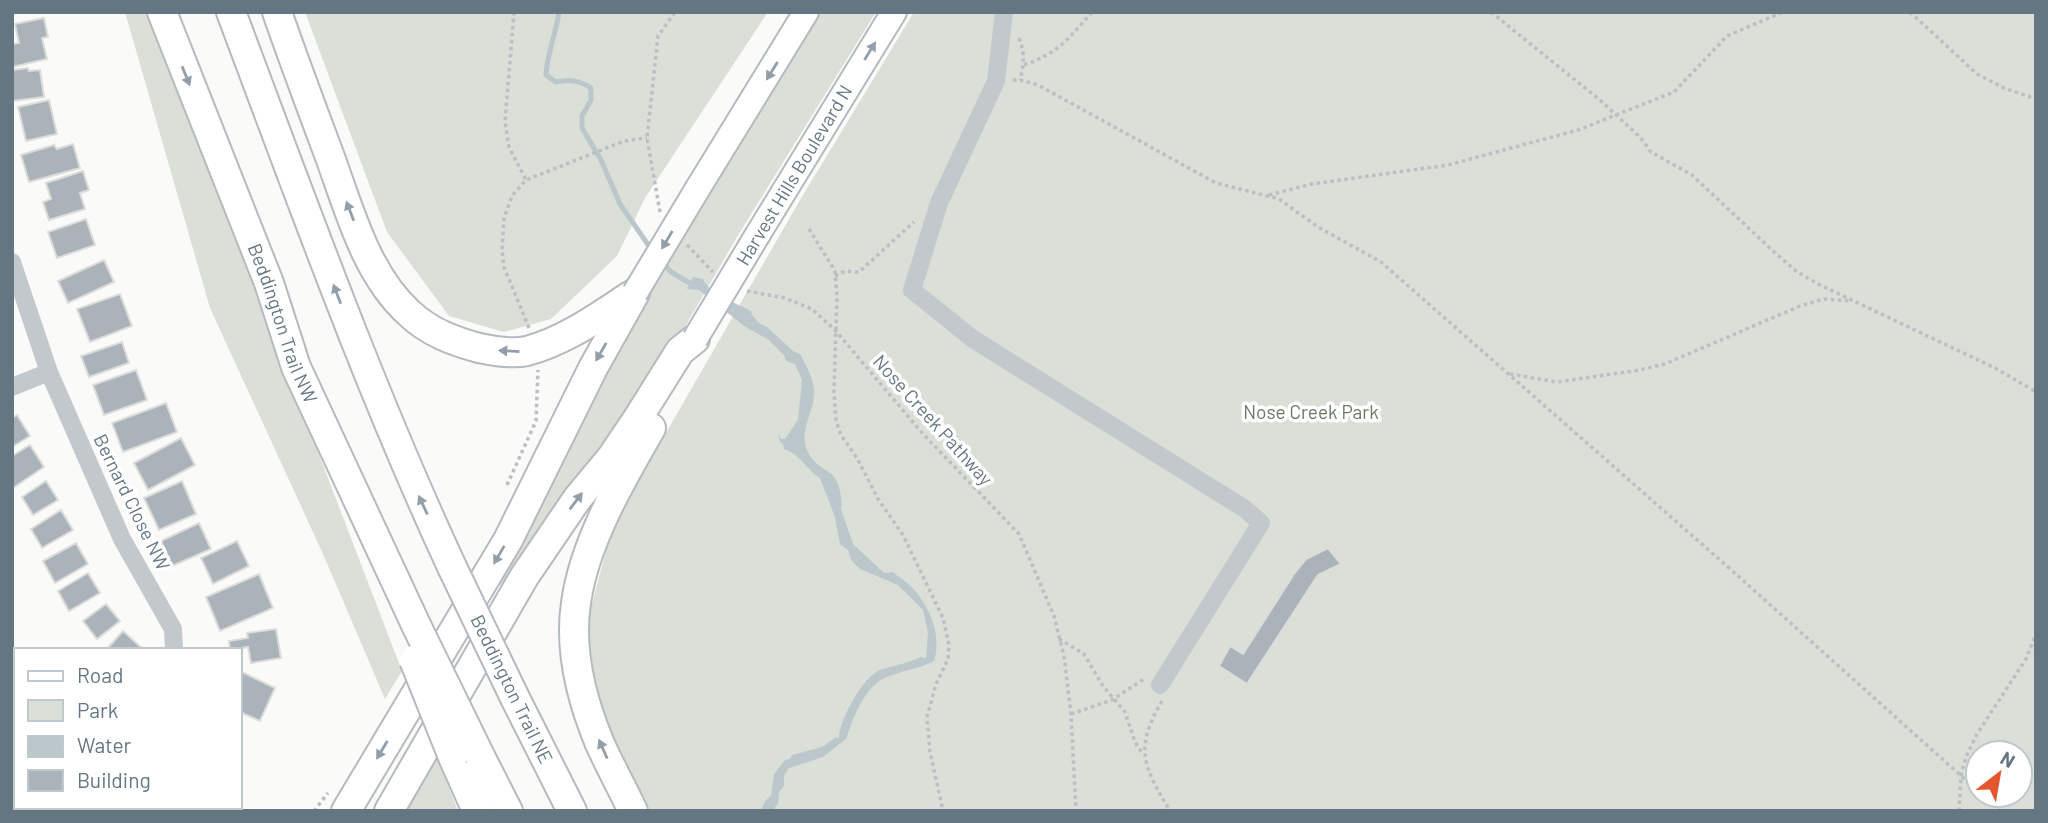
<svg xmlns="http://www.w3.org/2000/svg" width="2048" height="823" font-family="Barlow,sans-serif">
  <style>
    .green { fill: #dadfd7; fill-rule: evenodd }
    .water { fill: #bbc7cb }
    .lines { fill: none; stroke-linecap: round; stroke-linejoin: round }
    .stream { stroke: #bbc7cb; stroke-width: 5 }
    .building { fill: #aab3b9; stroke: #dcdcda; stroke-width: 2 }
    .secondary-casing { stroke: #b3babf; stroke-width: 28 }
    .primary-casing { stroke: #b5babe; stroke-width: 32 }
    .path { stroke: #bbbfc2; stroke-width: 3.5; stroke-dasharray: 3.5 3.5; stroke-linecap: butt }
    .street { stroke: #c3c8cc; stroke-width: 18 }
    .secondary { stroke: #fff; stroke-width: 24 }
    .primary { stroke: #fff; stroke-width: 28 }
    .secondary-bridge-casing { stroke: #b3babf; stroke-width: 28; stroke-linecap: butt }
    .primary-bridge-casing { stroke: #b5babe; stroke-width: 32; stroke-linecap: butt }
    .secondary-bridge { stroke: #fff; stroke-width: 24 }
    .primary-bridge { stroke: #fff; stroke-width: 28 }
    .oneway { fill: #939fa8 }
    .labels { text-anchor: middle; stroke-width: 7; stroke-linejoin: round; paint-order: stroke }
    .street-label { font-size: 19px; fill: #657683; stroke: #fff }
    .park-label { font-size: 19px; fill: #687a64; stroke: #fff }
  </style>
  <rect width="100%" height="100%" fill="#fafaf8"/>
  <path class="green" d="M 125,12 L 149,12 L 402,671 L 385,699 L 323,554 L 210,308 Z
    M 305,12 L 768,12 L 645,198 L 617,256 L 551,319 L 504,332 L 449,316 L 387,232 Z
    M 818,12 L 876,12 L 737,237 L 661,368 L 507,589 L 495,582 L 606,361 Z
    M 914,12 L 2036,12 L 2036,811 L 649,811 L 601,713 L 586,626 L 613,525 L 800,200 ZM 1978,753 L 2020,753 L 2020,795 L 1978,795 Z
    M 438,758 L 458,811 L 405,811 Z"/>
  <path class="water" d="M 693,277 L 703,279 C 710,295 737,303 751,311 L 752,315 L 759,323 L 767,327 L 793,351 L 800,354 C 806,365 816,383 814,395 C 813,414 799,431 807,450 C 811,461 821,467 830,473 C 839,479 843,499 841,509 L 853,544 L 881,570 L 885,573 L 893,572 C 897,576 901,578 906,582 C 927,600 943,633 934,661 C 919,669 903,670 887,677 C 865,685 853,718 846,739 L 823,757 L 789,768 L 784,776 L 784,786 L 779,792 L 778,803 L 773,811 L 761,811 L 765,801 L 771,796 L 774,774 L 785,760 L 790,759 L 792,755 L 822,747 L 836,737 L 839,738 C 839,722 862,677 880,670 C 889,667 916,661 920,657 L 926,658 L 928,632 L 923,610 L 898,585 L 860,569 L 851,560 L 848,550 L 840,544 L 835,517 L 820,478 C 807,470 800,454 784,449 L 783,444 L 780,442 L 778,433 L 781,439 L 785,439 L 798,420 L 802,380 L 795,364 L 786,361 L 784,355 L 769,340 L 744,326 L 699,290 L 687,289 Z"/>
  <g class="lines">
    <path class="stream" d="M 559,12 C 556,34 547,53 546,75 L 556,82 C 569,79 579,80 591,88 L 591,100 L 582,116 L 582,128 L 601,160 L 620,204 L 651,249
      M 662,262 L 671,272 L 693,285"/>
  </g>
  <path class="building" d="M 44,18 L 48,37 L 42,38 L 47,59 L 12,67 L 12,44 L 19,43 L 15,24 Z
    M 28,68 L 29,71 L 40,70 L 44,97 L 12,101 L 12,70 Z
    M 49,100 L 57,134 L 26,141 L 18,107 Z
    M 73,144 L 80,168 L 29,182 L 21,155 L 54,145 L 57,149 Z
    M 83,171 L 89,190 L 80,193 L 85,209 L 49,220 L 43,202 L 51,199 L 46,183 Z
    M 86,219 L 95,245 L 57,258 L 48,232 Z
    M 104,260 L 114,282 L 68,303 L 58,281 Z
    M 120,294 L 132,326 L 90,342 L 77,309 Z
    M 122,342 L 129,363 L 89,377 L 81,356 Z
    M 136,370 L 147,400 L 104,415 L 93,385 Z
    M 166,403 L 177,432 L 123,452 L 112,423 Z
    M 17,415 L 30,436 L 12,447 L 12,418 Z
    M 181,438 L 195,465 L 148,490 L 134,463 Z
    M 30,445 L 44,467 L 13,488 L 12,456 Z
    M 46,481 L 58,500 L 33,515 L 22,497 Z
    M 182,481 L 196,514 L 159,530 L 144,498 Z
    M 61,510 L 73,530 L 42,548 L 31,529 Z
    M 199,523 L 211,549 L 172,566 L 161,541 Z
    M 237,541 L 249,566 L 213,584 L 201,558 Z
    M 76,543 L 88,564 L 55,583 L 43,561 Z
    M 1328,548 L 1341,564 L 1318,575 L 1247,684 L 1219,666 L 1230,646 L 1243,654 L 1294,574 L 1306,559 Z
    M 88,573 L 100,593 L 69,611 L 58,591 Z
    M 259,574 L 273,608 L 220,631 L 206,597 Z
    M 106,604 L 120,621 L 97,639 L 83,621 Z
    M 276,629 L 281,658 L 251,663 L 248,647 L 230,650 L 229,641 L 248,638 L 247,633 Z
    M 123,631 L 144,650 L 106,650 Z
    M 240,671 L 275,688 L 260,721 L 240,712 Z
    M 16,680 L 16,707 L 12,709 L 12,682 Z
    M 16,716 L 16,747 L 12,740 L 12,717 Z
    M 155,807 L 213,807 L 216,809 L 159,811 Z"/>
  <g class="lines">
    <defs>
      <path id="secondary" d="M 698,188 L 806,12
        M 758,234 L 894,12"/>
      <g id="primary">
        <path id="s1" d="M 162,12 L 269,283 L 296,367 L 417,627"/>
        <path d="M 231,12 C 301,198 368,386 452,567"/>
        <path d="M 277,12 C 294,61 312,109 330,157 C 349,209 366,274 409,313 C 429,332 453,341 479,348 C 493,351 513,354 527,351 C 565,341 598,317 630,296"/>
        <path d="M 515,698 L 572,811"/>
        <path d="M 480,756 L 508,811"/>
        <path d="M 453,757 L 477,811"/>
        <path d="M 346,811 L 508,540 L 593,368 L 635,293"/>
        <path d="M 389,811 L 524,577 L 577,499 L 611,458 L 638,418 L 680,351 L 695,339"/>
        <path d="M 633,811 C 622,788 610,766 600,744 C 582,701 569,650 576,603 C 584,543 621,480 651,428"/>
      </g>
    </defs>
    <use href="#secondary" class="secondary-casing"/>
    <use href="#primary" class="primary-casing"/>
    <path class="path" d="M 514,12 L 505,122 L 509,147 L 526,180
      M 1491,12 L 1601,101 L 1640,137 L 1651,152 L 1692,175 L 1773,251 L 1796,271 L 1818,284 L 1995,368 L 2036,392
      M 1910,12 L 1977,74 L 2004,88 L 2036,99
      M 1019,38 C 1025,53 1024,64 1020,80
      M 1024,65 C 1060,52 1067,40 1092,12
      M 1013,80 L 1020,80 L 1038,85 L 1216,183 L 1279,199 L 1318,227 L 1381,262 L 1737,575 L 1978,791
      M 1269,195 L 1312,184 L 1448,165 L 1578,130 L 1674,92 L 1727,36 L 1783,12
      M 660,212 L 647,138 L 658,36 L 675,12
      M 809,229 L 835,271 L 837,297 L 834,392 L 836,421 L 841,435 L 857,458 L 878,499 L 903,535 L 943,618 L 949,645 L 948,659 L 936,684 L 927,717 L 930,752 L 943,811
      M 687,245 L 713,272
      M 835,276 L 845,271 L 859,272 L 914,222
      M 747,291 L 785,298 L 812,309 L 835,330 L 923,434 L 1019,534 L 1054,616 L 1064,656 L 1071,714 L 1076,811
      M 529,328 L 504,267 L 502,250 L 504,218 L 512,196 L 526,180 L 624,141 L 647,138
      M 1510,374 L 1556,382 L 1639,370 L 1665,364 L 1800,306 L 1824,299 L 1851,301
      M 507,485 L 536,421 L 538,370
      M 1059,639 L 1084,654 L 1103,686 L 1125,712 L 1135,742 L 1142,753
      M 1162,701 C 1134,749 1143,766 1170,811
      M 1071,714 L 1112,700 L 1144,679
      M 1983,795 L 2000,811
      M 143,807 L 147,811
      M 314,811 L 328,793
      M 1959,811 L 1961,775 L 1966,757 L 1977,734 L 2026,659 L 2036,634"/>
    <path class="street" d="M 1004,12 L 996,81 L 939,203 L 912,290 L 973,339 L 1245,509 L 1261,523 L 1160,685
      M 12,262 L 49,372
      M 12,387 L 49,372 L 122,539 L 173,629 L 174,650
      M 12,807 L 14,811
      M 71,811 L 75,807"/>
    <use href="#secondary" class="secondary"/>
    <use href="#primary" class="primary"/>
    <defs>
      <path id="secondary-bridge" d="M 635,293 L 698,188
        M 695,339 L 758,234"/>
      <path id="primary-bridge" d="M 452,567 L 515,698
        M 417,627 L 480,756
        M 414,660 L 453,757"/>
    </defs>
    <use href="#secondary-bridge" class="secondary-bridge-casing"/>
    <use href="#primary-bridge" class="primary-bridge-casing"/>
    <use href="#secondary-bridge" class="secondary-bridge"/>
    <use href="#primary-bridge" class="primary-bridge"/>
  </g>
  <defs><path id="oneway-solid" d="M-6-.8H1V-3.2L6.5 0L1 3.2V.8H-6Z" transform="scale(1.75)"/></defs>
  <g class="oneway">
    <use href="#oneway-solid" transform="translate(870 51) rotate(-58)"/>
    <use href="#oneway-solid" transform="translate(772 71) rotate(122)"/>
    <use href="#oneway-solid" transform="translate(186 76) rotate(68)"/>
    <use href="#oneway-solid" transform="translate(350 211) rotate(-111)"/>
    <use href="#oneway-solid" transform="translate(667 240) rotate(121)"/>
    <use href="#oneway-solid" transform="translate(337 294) rotate(-111)"/>
    <use href="#oneway-solid" transform="translate(509 351) rotate(-177)"/>
    <use href="#oneway-solid" transform="translate(601 352) rotate(120)"/>
    <use href="#oneway-solid" transform="translate(576 501) rotate(-53)"/>
    <use href="#oneway-solid" transform="translate(423 505) rotate(-115)"/>
    <use href="#oneway-solid" transform="translate(499 555) rotate(120)"/>
    <use href="#oneway-solid" transform="translate(603 749) rotate(-114)"/>
    <use href="#oneway-solid" transform="translate(382 750) rotate(121)"/>
  </g>
  <g class="labels">
    <g class="street-label">
      <text transform="translate(794 175) rotate(-59)" y="7">Harvest Hills Boulevard N</text>
      <text dy="7" stroke="none"><textPath href="#s1" startOffset="334">Beddington Trail NW</textPath></text>
      <text transform="translate(933 420) rotate(48)" y="7">Nose Creek Pathway</text>
      <text transform="translate(132 502) rotate(64)" y="7">Bernard Close NW</text>
      <text transform="translate(512 689) rotate(64)" y="7">Beddington Trail NE</text>
    </g>
    <g class="park-label">
      <text x="1311" y="419">Nose Creek Park</text>
    </g>
  </g>
  <rect width="2048" height="823" fill="none" stroke="#657683" stroke-width="28"/>
  <rect x="14" y="648" width="228" height="161" fill="#ffffff" stroke="#c1c8cd" stroke-width="2"/>
  <rect x="28" y="671" width="35" height="10" fill="#ffffff" stroke="#c1c8cd" stroke-width="2"/>
  <text x="77" y="683" font-size="21" fill="#657683">Road</text>
  <rect x="28" y="700" width="35" height="21" fill="#dadfd7" stroke="#c1c8cd" stroke-width="2"/>
  <text x="77" y="718" font-size="21" fill="#657683">Park</text>
  <rect x="28" y="736" width="35" height="21" fill="#bbc7cb" stroke="#c1c8cd" stroke-width="2"/>
  <text x="77" y="753" font-size="21" fill="#657683">Water</text>
  <rect x="28" y="770" width="35" height="21" fill="#aab3b9" stroke="#c1c8cd" stroke-width="2"/>
  <text x="77" y="788" font-size="21" fill="#657683">Building</text>
  <g transform="translate(1999 774) rotate(31)"><circle r="33" fill="#ffffff" stroke="#c1c8cd" stroke-width="2"/>
  <path d="M0-5L12 26L0 18L-12 26Z" fill="#e4572e"/>
  <text y="-10" font-size="19" font-weight="bold" text-anchor="middle" fill="#657683">N</text>
  </g>
</svg>
